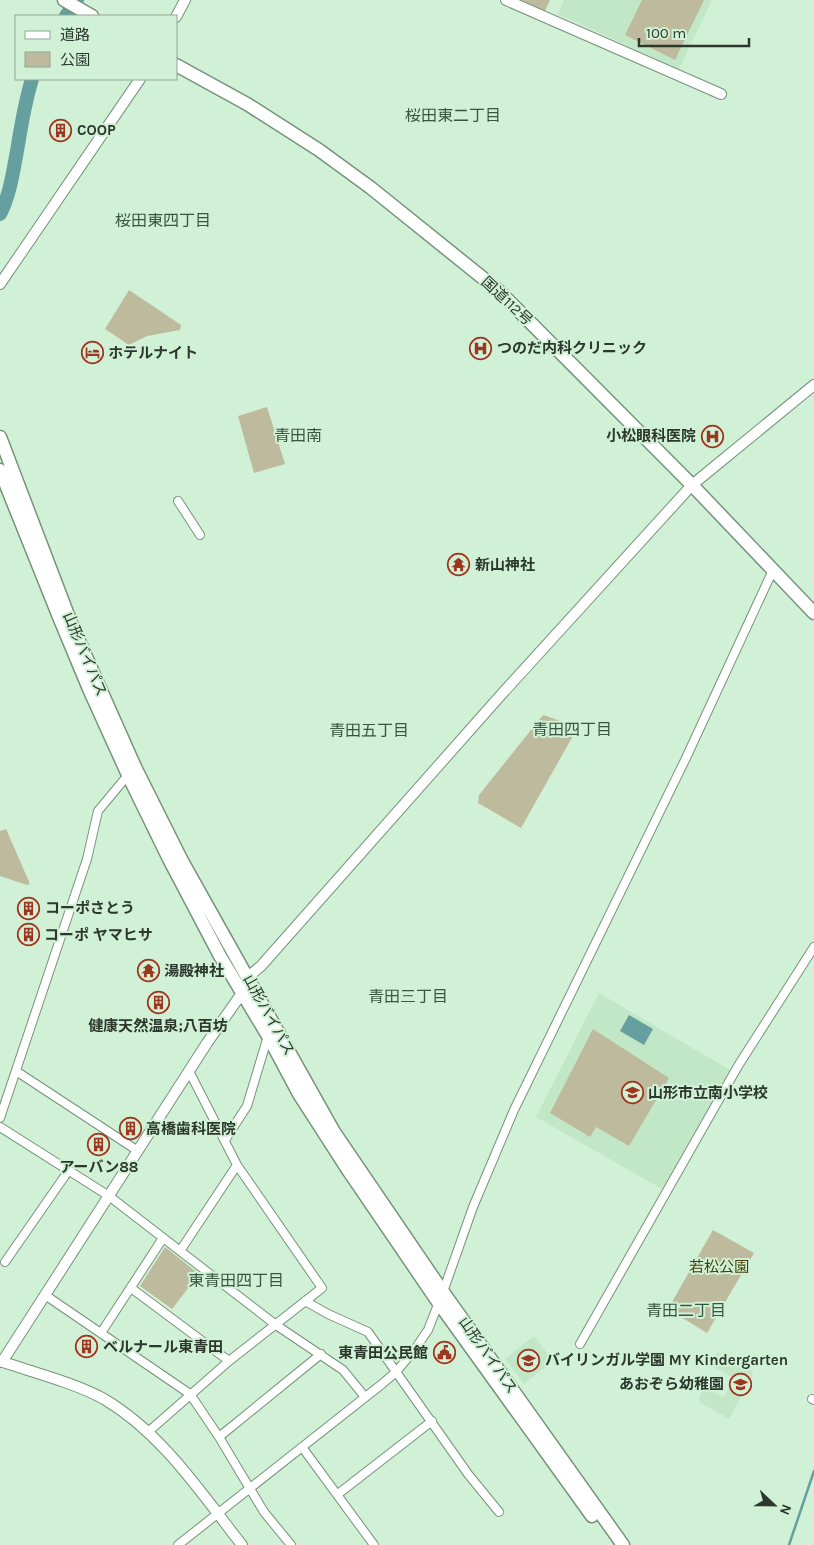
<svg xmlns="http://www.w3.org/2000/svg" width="814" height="1545" font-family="Karla,'Noto Sans JP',sans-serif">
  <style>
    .built { fill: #c2e7c7 }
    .green { fill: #bdba9d }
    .water { fill: #659f9f }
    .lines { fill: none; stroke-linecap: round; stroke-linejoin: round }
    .stream { stroke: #659f9f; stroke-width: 2.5 }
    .river { stroke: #659f9f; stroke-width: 14 }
    .minor-casing { stroke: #76937a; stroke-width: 10 }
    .tertiary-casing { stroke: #76937a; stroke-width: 12 }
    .trunk-casing { stroke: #76937a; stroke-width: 15 }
    .minor { stroke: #fff; stroke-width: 8 }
    .tertiary { stroke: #fff; stroke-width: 10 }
    .trunk { stroke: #fff; stroke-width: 12 }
    .labels { text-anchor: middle; stroke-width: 4; stroke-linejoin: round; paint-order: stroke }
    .poi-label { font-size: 15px; font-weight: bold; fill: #2c382d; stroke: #d1f1d6; text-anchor: start }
    .street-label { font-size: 15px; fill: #2c382d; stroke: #d1f1d6 }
    .park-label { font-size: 15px; fill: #474109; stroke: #d1f1d6 }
    .neighbourhood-label { font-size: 16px; fill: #3b5640; stroke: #d1f1d6 }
  </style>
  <rect width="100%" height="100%" fill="#d1f1d6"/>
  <path class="built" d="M 564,0 L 712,0 L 679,69 L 558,14 Z
    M 599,993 L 730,1070 L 662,1189 L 536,1117 Z
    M 534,1336 L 553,1361 L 524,1384 L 505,1359 Z
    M 717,1352 L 752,1371 L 753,1375 L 729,1419 L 701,1403 L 699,1400 L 701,1392 L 706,1389 L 724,1397 L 734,1378 L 710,1365 Z"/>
  <path class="green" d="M 521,0 L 550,0 L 545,11 Z
    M 642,0 L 704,0 L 675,60 L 625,35 Z
    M 129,290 L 181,325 L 180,330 L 147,336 L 129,345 L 105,329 Z
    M 267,407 L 285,464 L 254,473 L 238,416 Z
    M 543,715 L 578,727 L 521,828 L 478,803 L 479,795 Z
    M 6,829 L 30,884 L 27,885 L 0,876 L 0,831 Z
    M 593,1029 L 669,1078 L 629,1146 L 596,1127 L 590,1137 L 550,1113 Z
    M 713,1230 L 754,1253 L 707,1333 L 668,1309 Z
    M 165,1247 L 199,1274 L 172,1309 L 140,1286 Z"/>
  <path class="water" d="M 629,1015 L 653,1029 L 644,1045 L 620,1031 Z"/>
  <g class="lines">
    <path class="stream" d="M 789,1545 L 814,1471"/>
    <path class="river" d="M 66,16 L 77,0
      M 0,214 C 10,195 13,172 17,151 C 21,126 25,102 32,79"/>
    <defs>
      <path id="minor" d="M 178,501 L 200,535
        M 16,1071 L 138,1151
        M 0,1118 L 87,859 L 98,811 L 128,775
        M 0,1127 L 109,1196 L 276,1325 L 343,1370 L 365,1397
        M 225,1140 L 247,1106 L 268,1036
        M 180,1251 L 237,1165
        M 5,1262 L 69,1170
        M 131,1288 L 229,1361
        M 45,1295 L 190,1394 L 219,1437 L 264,1512 L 291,1545
        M 305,1301 L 328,1314 L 368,1332 L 468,1474 L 499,1512
        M 101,1333 L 163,1238
        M 580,1344 L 738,1066 L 814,947
        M 812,1399 L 814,1400
        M 148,1432 L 229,1361 L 322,1288 L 237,1165 L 189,1071
        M 219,1437 L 321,1354
        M 302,1447 L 374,1545
        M 338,1494 L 432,1421
        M 178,1545 L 382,1384 L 396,1372 L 415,1349 L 428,1330 L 443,1292 L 473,1207 L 514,1110 L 686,758 L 773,570"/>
      <path id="tertiary" d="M 506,0 L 721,94
        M 176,17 L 185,0
        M 0,284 L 140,79
        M 0,1361 C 32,1372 75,1383 104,1399 C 162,1433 201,1493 242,1545
        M 2,1362 L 207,1043 L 242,993 L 248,977 L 261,966 L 500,696 L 692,485 L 814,385"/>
      <path id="trunk" d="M 64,0 L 92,16
        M 176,65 L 247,104 L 319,150 L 371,188 L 499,291 L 692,485 L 814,613
        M 0,437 L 71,623 L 135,767 L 182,861 L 334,1132 L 443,1292 L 623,1545
        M 0,470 L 59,617 L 89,689 L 128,775 L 169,859 L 220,956 L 268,1036 L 299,1094 L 346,1167 L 438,1302 L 592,1516"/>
    </defs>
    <use href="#minor" class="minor-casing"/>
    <use href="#tertiary" class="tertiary-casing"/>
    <use href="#trunk" class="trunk-casing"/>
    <use href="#minor" class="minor"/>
    <use href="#tertiary" class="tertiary"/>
    <use href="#trunk" class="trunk"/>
  </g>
  <defs>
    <symbol id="building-ring" viewBox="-11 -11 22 22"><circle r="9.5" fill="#d1f1d6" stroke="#9e351e" stroke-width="1.5"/><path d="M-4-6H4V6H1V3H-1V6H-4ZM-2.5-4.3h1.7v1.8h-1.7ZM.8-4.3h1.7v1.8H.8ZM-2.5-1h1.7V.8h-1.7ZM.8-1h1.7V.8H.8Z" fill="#9e351e"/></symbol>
    <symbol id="hospital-ring" viewBox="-11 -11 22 22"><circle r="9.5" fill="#d1f1d6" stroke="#9e351e" stroke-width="1.5"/><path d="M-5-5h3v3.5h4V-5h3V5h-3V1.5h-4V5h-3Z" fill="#9e351e"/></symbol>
    <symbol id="hotel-ring" viewBox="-11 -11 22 22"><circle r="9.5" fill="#d1f1d6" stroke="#9e351e" stroke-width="1.5"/><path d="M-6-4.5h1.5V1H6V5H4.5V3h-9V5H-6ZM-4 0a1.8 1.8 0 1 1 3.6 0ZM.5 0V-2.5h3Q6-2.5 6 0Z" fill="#9e351e"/></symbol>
    <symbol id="temple-ring" viewBox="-11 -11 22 22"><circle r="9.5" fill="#d1f1d6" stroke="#9e351e" stroke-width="1.5"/><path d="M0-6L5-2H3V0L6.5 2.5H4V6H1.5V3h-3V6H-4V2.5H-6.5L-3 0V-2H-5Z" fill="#9e351e"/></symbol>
    <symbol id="school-ring" viewBox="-11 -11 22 22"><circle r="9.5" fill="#d1f1d6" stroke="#9e351e" stroke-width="1.5"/><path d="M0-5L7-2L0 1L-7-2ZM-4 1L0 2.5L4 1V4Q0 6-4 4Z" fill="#9e351e"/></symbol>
    <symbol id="civic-ring" viewBox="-11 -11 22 22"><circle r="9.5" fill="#d1f1d6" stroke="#9e351e" stroke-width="1.5"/><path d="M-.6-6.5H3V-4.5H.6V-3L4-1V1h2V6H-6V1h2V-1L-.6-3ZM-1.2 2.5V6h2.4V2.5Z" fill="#9e351e"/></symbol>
  </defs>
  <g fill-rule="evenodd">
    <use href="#building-ring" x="48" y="118" width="25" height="25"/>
    <use href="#hospital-ring" x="468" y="336" width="25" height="25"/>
    <use href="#hotel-ring" x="80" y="340" width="25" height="25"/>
    <use href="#hospital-ring" x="700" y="424" width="25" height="25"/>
    <use href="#temple-ring" x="446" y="552" width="25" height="25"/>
    <use href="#building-ring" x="16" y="896" width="25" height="25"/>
    <use href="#building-ring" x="16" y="922" width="25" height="25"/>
    <use href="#temple-ring" x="136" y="958" width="25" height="25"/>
    <use href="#building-ring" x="146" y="990" width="25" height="25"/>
    <use href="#school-ring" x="620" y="1080" width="25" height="25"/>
    <use href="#building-ring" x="118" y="1116" width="25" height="25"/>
    <use href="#building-ring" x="86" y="1132" width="25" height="25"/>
    <use href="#building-ring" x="74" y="1334" width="25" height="25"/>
    <use href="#civic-ring" x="432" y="1340" width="25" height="25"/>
    <use href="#school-ring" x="516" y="1348" width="25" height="25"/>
    <use href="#school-ring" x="728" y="1372" width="25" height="25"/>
  </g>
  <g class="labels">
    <g class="poi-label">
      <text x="77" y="135">COOP</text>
      <text x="497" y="353">つのだ内科クリニック</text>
      <text x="108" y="358">ホテルナイト</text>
      <text x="696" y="441" text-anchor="end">小松眼科医院</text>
      <text x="475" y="570">新山神社</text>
      <text x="45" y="913">コーポさとう</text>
      <text x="44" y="940">コーポ ヤマヒサ</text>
      <text x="164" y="976">湯殿神社</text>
      <text x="158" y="1031" text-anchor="middle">健康天然温泉;八百坊</text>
      <text x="648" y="1098">山形市立南小学校</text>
      <text x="146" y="1134">高橋歯科医院</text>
      <text x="99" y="1172" text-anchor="middle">アーバン88</text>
      <text x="103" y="1352">ベルナール東青田</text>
      <text x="428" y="1358" text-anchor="end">東青田公民館</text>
      <text x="545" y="1365">バイリンガル学園 MY Kindergarten</text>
      <text x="724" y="1389" text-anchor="end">あおぞら幼稚園</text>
    </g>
    <g class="street-label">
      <text transform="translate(507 301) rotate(43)" y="5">国道112号</text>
      <text transform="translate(85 654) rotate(67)" y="5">山形バイパス</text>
      <text transform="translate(269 1015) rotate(61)" y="5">山形バイパス</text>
      <text transform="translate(488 1355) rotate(55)" y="5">山形バイパス</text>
    </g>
    <g class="park-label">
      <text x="719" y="1272">若松公園</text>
    </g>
    <g class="neighbourhood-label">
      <text x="453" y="121">桜田東二丁目</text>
      <text x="163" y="226">桜田東四丁目</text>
      <text x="298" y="441">青田南</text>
      <text x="572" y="735">青田四丁目</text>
      <text x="369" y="736">青田五丁目</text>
      <text x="408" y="1002">青田三丁目</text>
      <text x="236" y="1286">東青田四丁目</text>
      <text x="686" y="1316">青田二丁目</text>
    </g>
  </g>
  <rect x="15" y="15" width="162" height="65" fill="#d1f1d6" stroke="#8fa792"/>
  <rect x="25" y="31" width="25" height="8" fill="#ffffff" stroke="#8fa792"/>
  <text x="60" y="40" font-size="15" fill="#2c382d">道路</text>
  <rect x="25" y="52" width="25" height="15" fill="#bdba9d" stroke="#8fa792"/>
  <text x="60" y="65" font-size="15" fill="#2c382d">公園</text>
  <g transform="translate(774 1505) rotate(112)" stroke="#d1f1d6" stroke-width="4" paint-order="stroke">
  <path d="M0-4L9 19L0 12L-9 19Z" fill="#2c382d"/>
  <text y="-8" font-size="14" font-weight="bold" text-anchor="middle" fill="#2c382d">N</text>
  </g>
  <path d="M639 38v8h110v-8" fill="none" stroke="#2c382d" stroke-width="2.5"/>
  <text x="646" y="38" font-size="15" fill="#2c382d" stroke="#d1f1d6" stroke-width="4" paint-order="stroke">100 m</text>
</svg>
